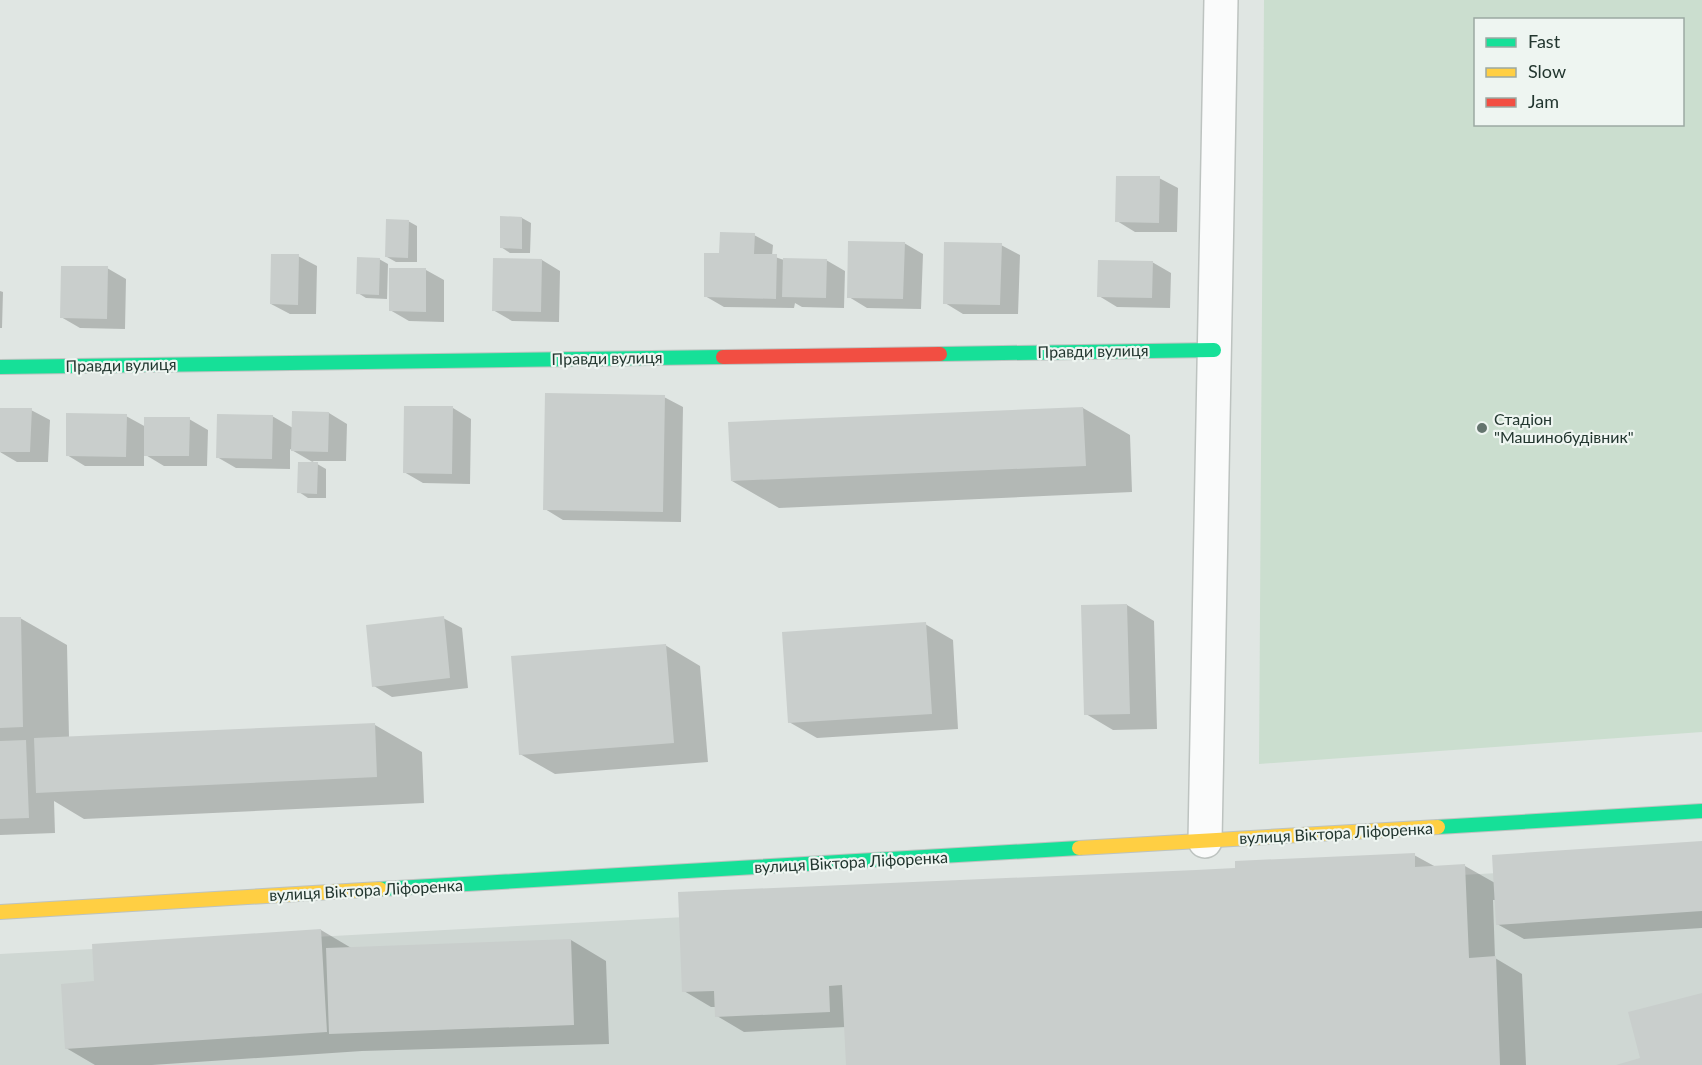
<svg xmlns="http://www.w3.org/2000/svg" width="1702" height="1065" font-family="Lato,sans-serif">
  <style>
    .built { fill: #cfd7d3 }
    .green { fill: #cbdecf; fill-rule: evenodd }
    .shadow { fill: #0003 }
    .building { fill: #c9cecc }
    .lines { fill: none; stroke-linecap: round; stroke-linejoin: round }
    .street-casing { stroke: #bdc3c0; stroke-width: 36 }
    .fast-casing { stroke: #bdc3c0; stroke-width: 16 }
    .slow-casing { stroke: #bdc3c0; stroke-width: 16 }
    .jam-casing { stroke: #bdc3c0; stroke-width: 16 }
    .street { stroke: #fafbfb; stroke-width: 33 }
    .fast { stroke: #16e098; stroke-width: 14 }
    .slow { stroke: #ffcf43; stroke-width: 14 }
    .jam { stroke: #f24e42; stroke-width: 14 }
    .poi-dot { fill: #64746e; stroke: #eef5f1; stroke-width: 2 }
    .labels { text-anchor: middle; stroke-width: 4.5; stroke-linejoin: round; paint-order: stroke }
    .street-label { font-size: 16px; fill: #22362f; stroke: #eef5f1 }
    .poi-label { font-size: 16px; fill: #22362f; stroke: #eef5f1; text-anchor: start }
  </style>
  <rect width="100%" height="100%" fill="#e0e6e3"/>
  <path class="built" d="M 1702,862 L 1702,1065 L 0,1065 L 0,954 Z"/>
  <path class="green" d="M 1264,0 L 1702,0 L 1702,732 L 1259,764 ZM 1476,20 L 1682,20 L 1682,124 L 1476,124 Z"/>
  <path class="shadow" d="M 1159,178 L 1178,188 L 1177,232 L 1135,232 L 1117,221 Z
    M 522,218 L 531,223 L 530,253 L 510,253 L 501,247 Z
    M 408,221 L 417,226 L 417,262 L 396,262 L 387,257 Z
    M 754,235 L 773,245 L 772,256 L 784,260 L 826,260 L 845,271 L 844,308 L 802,307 L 795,303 L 794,308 L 724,307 L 705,296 Z
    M 904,243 L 923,254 L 921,309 L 867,308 L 849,297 Z
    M 1001,245 L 1020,255 L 1018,314 L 963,314 L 945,303 Z
    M 298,256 L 317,266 L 316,314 L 290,314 L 271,304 Z
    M 379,259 L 388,264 L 387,299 L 366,298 L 358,293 Z
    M 542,260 L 560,271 L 559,322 L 512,321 L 493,310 Z
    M 1152,262 L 1171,273 L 1170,308 L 1117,307 L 1099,296 Z
    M 107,268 L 126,279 L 125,329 L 80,328 L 61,317 Z
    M 426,270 L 444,280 L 444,322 L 409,321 L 390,310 Z
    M 0,291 L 3,292 L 2,328 L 0,328 Z
    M 664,397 L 683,407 L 681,522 L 563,520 L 545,509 Z
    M 453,408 L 471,419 L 470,484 L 423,483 L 404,472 Z
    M 1083,408 L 1130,435 L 1132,492 L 779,508 L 732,481 Z
    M 0,409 L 31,410 L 50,420 L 48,462 L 17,462 L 0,452 Z
    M 329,413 L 347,424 L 346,461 L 312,461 L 326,469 L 326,498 L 308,498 L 299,492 L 316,464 L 290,449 L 290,469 L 236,468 L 217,457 L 272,416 L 293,428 Z
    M 126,416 L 146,427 L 189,419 L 208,430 L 207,466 L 164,466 L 144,454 L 144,466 L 85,466 L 67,455 Z
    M 1127,605 L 1154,621 L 1157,729 L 1113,730 L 1086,714 Z
    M 20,618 L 67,645 L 69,738 L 375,725 L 422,752 L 424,803 L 84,819 L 54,801 L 55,833 L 0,835 L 0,619 Z
    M 443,618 L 462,628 L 468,688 L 392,697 L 374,686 Z
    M 925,624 L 953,640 L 958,729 L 817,738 L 789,722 Z
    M 665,645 L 700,666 L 708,762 L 555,774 L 520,754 Z
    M 1702,843 L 1702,928 L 1524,939 L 1497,924 L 1496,900 L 1493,900 L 1495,958 L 1522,974 L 1526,1065 L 848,1065 L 846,1027 L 744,1032 L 717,1016 L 716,1007 L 711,1007 L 684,991 L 1196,872 L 1414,855 L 1436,867 L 1465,866 L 1495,883 Z
    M 321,930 L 353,949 L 571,940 L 606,961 L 609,1044 L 362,1051 L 152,1065 L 95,1065 L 66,1048 L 96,983 Z"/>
  <path class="building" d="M 1116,176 L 1160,176 L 1159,223 L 1115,222 Z
    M 500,216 L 522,217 L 522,249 L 500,248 Z
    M 386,219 L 409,220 L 408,258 L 385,257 Z
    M 720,232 L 755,233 L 754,254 L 777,254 L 776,299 L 704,297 L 704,253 L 719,253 Z
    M 848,241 L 905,242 L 903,299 L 847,298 Z
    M 944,242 L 1002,243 L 1000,305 L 943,304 Z
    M 271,254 L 299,254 L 298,305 L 270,304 Z
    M 357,257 L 380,258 L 379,295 L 356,294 Z
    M 493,258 L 542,259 L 541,312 L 492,311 Z
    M 783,258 L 827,259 L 826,298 L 782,297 Z
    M 1098,260 L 1153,261 L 1152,298 L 1097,297 Z
    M 61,266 L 108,266 L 107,319 L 60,318 Z
    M 389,268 L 426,268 L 426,312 L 389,311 Z
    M 545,393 L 665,395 L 663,512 L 543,510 Z
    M 404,406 L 453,406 L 452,474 L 403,473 Z
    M 1083,407 L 1086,466 L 731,481 L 728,422 Z
    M 0,408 L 32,408 L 30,452 L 0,452 Z
    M 292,411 L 329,412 L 328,452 L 291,451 Z
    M 66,413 L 127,414 L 126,457 L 66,456 Z
    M 217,414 L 273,415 L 272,459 L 216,458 Z
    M 144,417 L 190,417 L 189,456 L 144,456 Z
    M 298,462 L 318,462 L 317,494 L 297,493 Z
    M 1127,604 L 1130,714 L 1084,715 L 1081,605 Z
    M 444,616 L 450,678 L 372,687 L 366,625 Z
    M 0,617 L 21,617 L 23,727 L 0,728 Z
    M 926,622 L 932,714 L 788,723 L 782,632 Z
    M 666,644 L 674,743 L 519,755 L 511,656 Z
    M 375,723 L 377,777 L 36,793 L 34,738 Z
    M 26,740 L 29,818 L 0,819 L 0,741 Z
    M 1702,841 L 1702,911 L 1496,925 L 1492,855 Z
    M 1415,853 L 1415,867 L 1465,864 L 1469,958 L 1496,956 L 1500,1065 L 846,1065 L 842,985 L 829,986 L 830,1012 L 715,1017 L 714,991 L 682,992 L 678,892 L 1196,870 L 1235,868 L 1235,861 Z
    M 321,929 L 327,1032 L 65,1049 L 61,984 L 94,981 L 92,944 Z
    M 571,939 L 574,1025 L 329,1034 L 326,948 Z
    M 1702,993 L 1702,1065 L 1616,1065 L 1640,1058 L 1628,1012 Z"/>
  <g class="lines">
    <defs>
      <path id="street" d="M 1205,841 L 1221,0"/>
      <path id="fast" d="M 940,354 L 1214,350
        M 0,367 L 723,357
        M 1438,827 L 1702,811
        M 380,889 L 1079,848"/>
      <path id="slow" d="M 1079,848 L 1438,827
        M 0,912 L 380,889"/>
      <path id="jam" d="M 723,357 L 940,354"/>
    </defs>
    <use href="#street" class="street-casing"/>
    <use href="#fast" class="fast-casing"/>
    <use href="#slow" class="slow-casing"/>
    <use href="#jam" class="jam-casing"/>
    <use href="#street" class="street"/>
    <use href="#fast" class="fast"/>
    <use href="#slow" class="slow"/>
    <use href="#jam" class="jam"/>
  </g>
  <circle class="poi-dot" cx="1482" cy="428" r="6"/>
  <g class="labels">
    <g class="street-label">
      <text transform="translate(1093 351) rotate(-1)" y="6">Правди вулиця</text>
      <text transform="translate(607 358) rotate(-1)" y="6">Правди вулиця</text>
      <text transform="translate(121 365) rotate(-1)" y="6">Правди вулиця</text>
      <text transform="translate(1336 833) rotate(-3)" y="6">вулиця Віктора Ліфоренка</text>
      <text transform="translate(851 862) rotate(-3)" y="6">вулиця Віктора Ліфоренка</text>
      <text transform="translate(366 890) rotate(-3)" y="6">вулиця Віктора Ліфоренка</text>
    </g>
    <g class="poi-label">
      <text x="1494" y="425">Стадіон<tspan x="1494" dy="18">"Машинобудівник"</tspan></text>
    </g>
  </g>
  <rect x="1474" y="18" width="210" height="108" fill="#eef5f1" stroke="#9ca9a3" stroke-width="1.5"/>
  <rect x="1486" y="38" width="30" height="9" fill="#16e098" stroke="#9ca9a3" stroke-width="1.5"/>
  <text x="1528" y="48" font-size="18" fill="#22362f">Fast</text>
  <rect x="1486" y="68" width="30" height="9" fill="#ffcf43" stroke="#9ca9a3" stroke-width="1.5"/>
  <text x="1528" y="78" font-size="18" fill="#22362f">Slow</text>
  <rect x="1486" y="98" width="30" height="9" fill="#f24e42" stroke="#9ca9a3" stroke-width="1.5"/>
  <text x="1528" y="108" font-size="18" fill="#22362f">Jam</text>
</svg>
